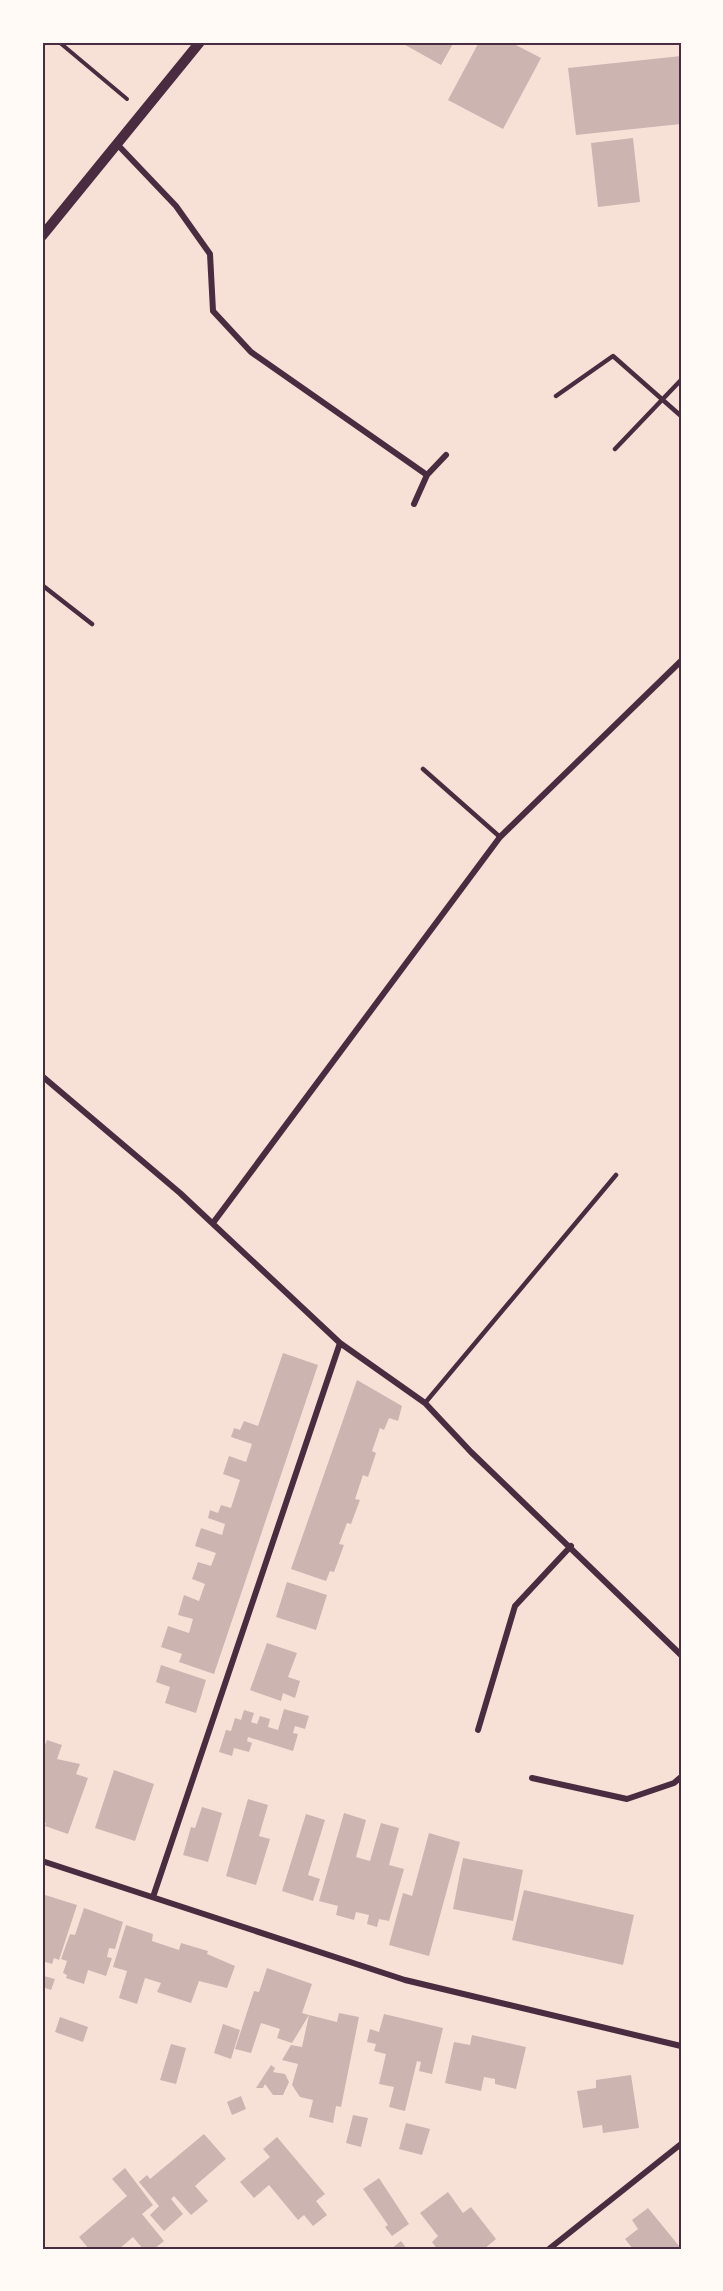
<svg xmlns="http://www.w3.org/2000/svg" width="723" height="2291" font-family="'Public Sans',sans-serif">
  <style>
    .building { fill: #ccb4b1 }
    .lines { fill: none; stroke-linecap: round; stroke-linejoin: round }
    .path { stroke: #4a2c40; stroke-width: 4 }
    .service { stroke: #4a2c40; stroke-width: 4.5 }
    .minor { stroke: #4a2c40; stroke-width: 6 }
    .tertiary { stroke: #4a2c40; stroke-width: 10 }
    .neatline { fill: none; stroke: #4a2c40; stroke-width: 2 }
  </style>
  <rect width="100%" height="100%" fill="#f7e1d7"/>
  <path class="building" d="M 400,42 L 454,42 L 441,65 Z
    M 479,42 L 510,42 L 541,58 L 503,129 L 448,100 Z
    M 681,56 L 681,124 L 576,135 L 568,68 Z
    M 633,138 L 640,202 L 598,207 L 591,143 Z
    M 283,1353 L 318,1365 L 214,1674 L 179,1662 L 182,1654 L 161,1647 L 168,1626 L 189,1633 L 193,1619 L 178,1615 L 184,1595 L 199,1601 L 205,1584 L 192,1579 L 198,1562 L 211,1566 L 216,1553 L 195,1546 L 201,1528 L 222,1535 L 225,1524 L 208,1518 L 210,1510 L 218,1513 L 221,1505 L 231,1508 L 240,1480 L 223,1474 L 229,1456 L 246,1462 L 252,1444 L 231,1437 L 234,1428 L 240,1430 L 244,1421 L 258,1426 Z
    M 357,1380 L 402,1406 L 398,1421 L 389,1418 L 384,1430 L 380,1428 L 372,1451 L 376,1453 L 368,1477 L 363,1475 L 355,1499 L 360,1500 L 351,1524 L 347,1523 L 339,1544 L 344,1545 L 334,1572 L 330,1571 L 326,1581 L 291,1569 Z
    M 287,1582 L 327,1595 L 316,1630 L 276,1617 Z
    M 267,1643 L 297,1653 L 288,1677 L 300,1681 L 295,1698 L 283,1693 L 281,1701 L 250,1690 Z
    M 161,1665 L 206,1680 L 196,1713 L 165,1703 L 170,1687 L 156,1682 Z
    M 284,1709 L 309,1716 L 305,1729 L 295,1726 L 293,1733 L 298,1734 L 293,1751 L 248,1737 L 247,1741 L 252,1743 L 249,1752 L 234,1748 L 232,1756 L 219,1752 L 226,1730 L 231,1731 L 235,1718 L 241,1720 L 244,1710 L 254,1713 L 251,1722 L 257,1724 L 260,1716 L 270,1719 L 268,1727 L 278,1730 Z
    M 47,1740 L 62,1745 L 57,1759 L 80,1764 L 76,1774 L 88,1778 L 68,1834 L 45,1826 L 46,1823 L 42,1821 L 42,1752 Z
    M 114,1770 L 154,1784 L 135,1841 L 95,1828 Z
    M 248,1799 L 268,1805 L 259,1836 L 270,1839 L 256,1885 L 226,1876 Z
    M 202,1807 L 222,1813 L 208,1862 L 183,1855 L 191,1827 L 195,1828 Z
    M 344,1813 L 366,1820 L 356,1857 L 370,1861 L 381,1823 L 399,1828 L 389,1865 L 404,1869 L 389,1921 L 379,1919 L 377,1927 L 367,1924 L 369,1915 L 356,1912 L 354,1920 L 336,1915 L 338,1906 L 319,1901 Z
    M 306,1814 L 325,1820 L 308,1875 L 320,1879 L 313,1901 L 282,1891 Z
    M 429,1833 L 460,1842 L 429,1956 L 389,1945 L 403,1893 L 412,1896 Z
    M 463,1858 L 523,1870 L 513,1921 L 453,1909 Z
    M 524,1890 L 634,1915 L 623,1965 L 512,1940 Z
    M 42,1894 L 77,1905 L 59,1960 L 54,1958 L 52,1964 L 42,1961 Z
    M 84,1908 L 123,1922 L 115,1949 L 109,1948 L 107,1957 L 112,1958 L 106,1976 L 88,1970 L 84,1984 L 66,1978 L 67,1975 L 63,1973 L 67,1961 L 61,1959 L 70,1934 L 75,1935 Z
    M 126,1925 L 153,1934 L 152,1941 L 179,1950 L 181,1943 L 208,1951 L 207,1954 L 235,1966 L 227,1988 L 199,1981 L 191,2003 L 157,1992 L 161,1983 L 145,1978 L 137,2004 L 119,1998 L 127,1971 L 113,1967 Z
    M 267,1968 L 312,1984 L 302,2013 L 309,2015 L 292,2043 L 277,2038 L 280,2029 L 261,2023 L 251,2053 L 235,2049 L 254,1991 L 259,1992 Z
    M 44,1976 L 55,1979 L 51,1990 L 42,1987 Z
    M 339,2013 L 359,2017 L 341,2107 L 336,2106 L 333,2123 L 309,2117 L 313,2100 L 300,2097 L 292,2085 L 298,2064 L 282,2060 L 291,2045 L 302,2047 L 309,2015 L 337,2022 Z
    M 384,2014 L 443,2028 L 432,2074 L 419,2071 L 421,2062 L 417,2061 L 405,2111 L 389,2107 L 394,2087 L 379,2084 L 386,2054 L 374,2051 L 376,2044 L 367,2042 L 370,2029 L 379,2032 Z
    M 60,2017 L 88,2027 L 83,2042 L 55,2032 Z
    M 223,2024 L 240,2030 L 231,2059 L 214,2053 Z
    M 472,2035 L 526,2047 L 516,2089 L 495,2084 L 495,2079 L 484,2077 L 481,2091 L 445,2083 L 454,2042 L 470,2045 Z
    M 171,2044 L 186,2048 L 176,2084 L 160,2080 Z
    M 271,2065 L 275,2068 L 273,2072 L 285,2074 L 289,2082 L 283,2095 L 273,2095 L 265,2084 L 263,2088 L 256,2088 Z
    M 631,2075 L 639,2128 L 603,2133 L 602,2125 L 583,2128 L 577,2091 L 596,2088 L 596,2080 Z
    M 241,2096 L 246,2109 L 232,2115 L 227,2102 Z
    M 353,2115 L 368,2118 L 361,2147 L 346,2143 Z
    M 406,2123 L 430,2129 L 422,2155 L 399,2149 Z
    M 204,2134 L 226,2159 L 195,2186 L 208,2201 L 191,2215 L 174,2196 L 171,2199 L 183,2214 L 164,2231 L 150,2215 L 159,2206 L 139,2182 L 147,2175 L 150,2179 Z
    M 277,2137 L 325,2194 L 316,2201 L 327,2215 L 313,2226 L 304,2215 L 298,2220 L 269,2185 L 254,2198 L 240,2182 L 270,2157 L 263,2149 Z
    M 125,2168 L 153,2205 L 142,2214 L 164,2241 L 154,2249 L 143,2249 L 133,2237 L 119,2249 L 89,2249 L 79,2237 L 127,2196 L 112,2179 Z
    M 379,2178 L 409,2224 L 392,2236 L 385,2227 L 388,2225 L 363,2189 Z
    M 448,2192 L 463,2213 L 471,2207 L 496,2239 L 484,2249 L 437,2249 L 432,2242 L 438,2236 L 420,2213 Z
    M 648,2208 L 679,2246 L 678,2249 L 633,2249 L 625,2239 L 638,2229 L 632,2220 Z
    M 401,2241 L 407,2249 L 391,2249 Z"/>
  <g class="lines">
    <path class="path" d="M 59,42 L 127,99"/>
    <path class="service" d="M 556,396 L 613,356 L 681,416
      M 615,449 L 681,380
      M 42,585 L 92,624
      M 423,769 L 500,837
      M 425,1403 L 616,1175"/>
    <path class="minor" d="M 116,143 L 176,206 L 210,254 L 213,311 L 251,352 L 427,475
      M 414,504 L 427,475 L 446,455
      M 42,1076 L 180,1193 L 340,1343 L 425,1403 L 471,1452 L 681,1655
      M 213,1223 L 500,837 L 681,661
      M 478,1730 L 515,1606 L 571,1546
      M 532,1778 L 627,1799 L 674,1783 L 681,1777
      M 42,1861 L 405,1980 L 681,2046
      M 153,1897 L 340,1343
      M 549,2249 L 681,2144"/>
    <path class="tertiary" d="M 42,236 L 200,42"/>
  </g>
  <rect width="723" height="2291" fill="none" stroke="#fffaf5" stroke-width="87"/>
  <rect x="44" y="44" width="636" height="2204" class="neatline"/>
</svg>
